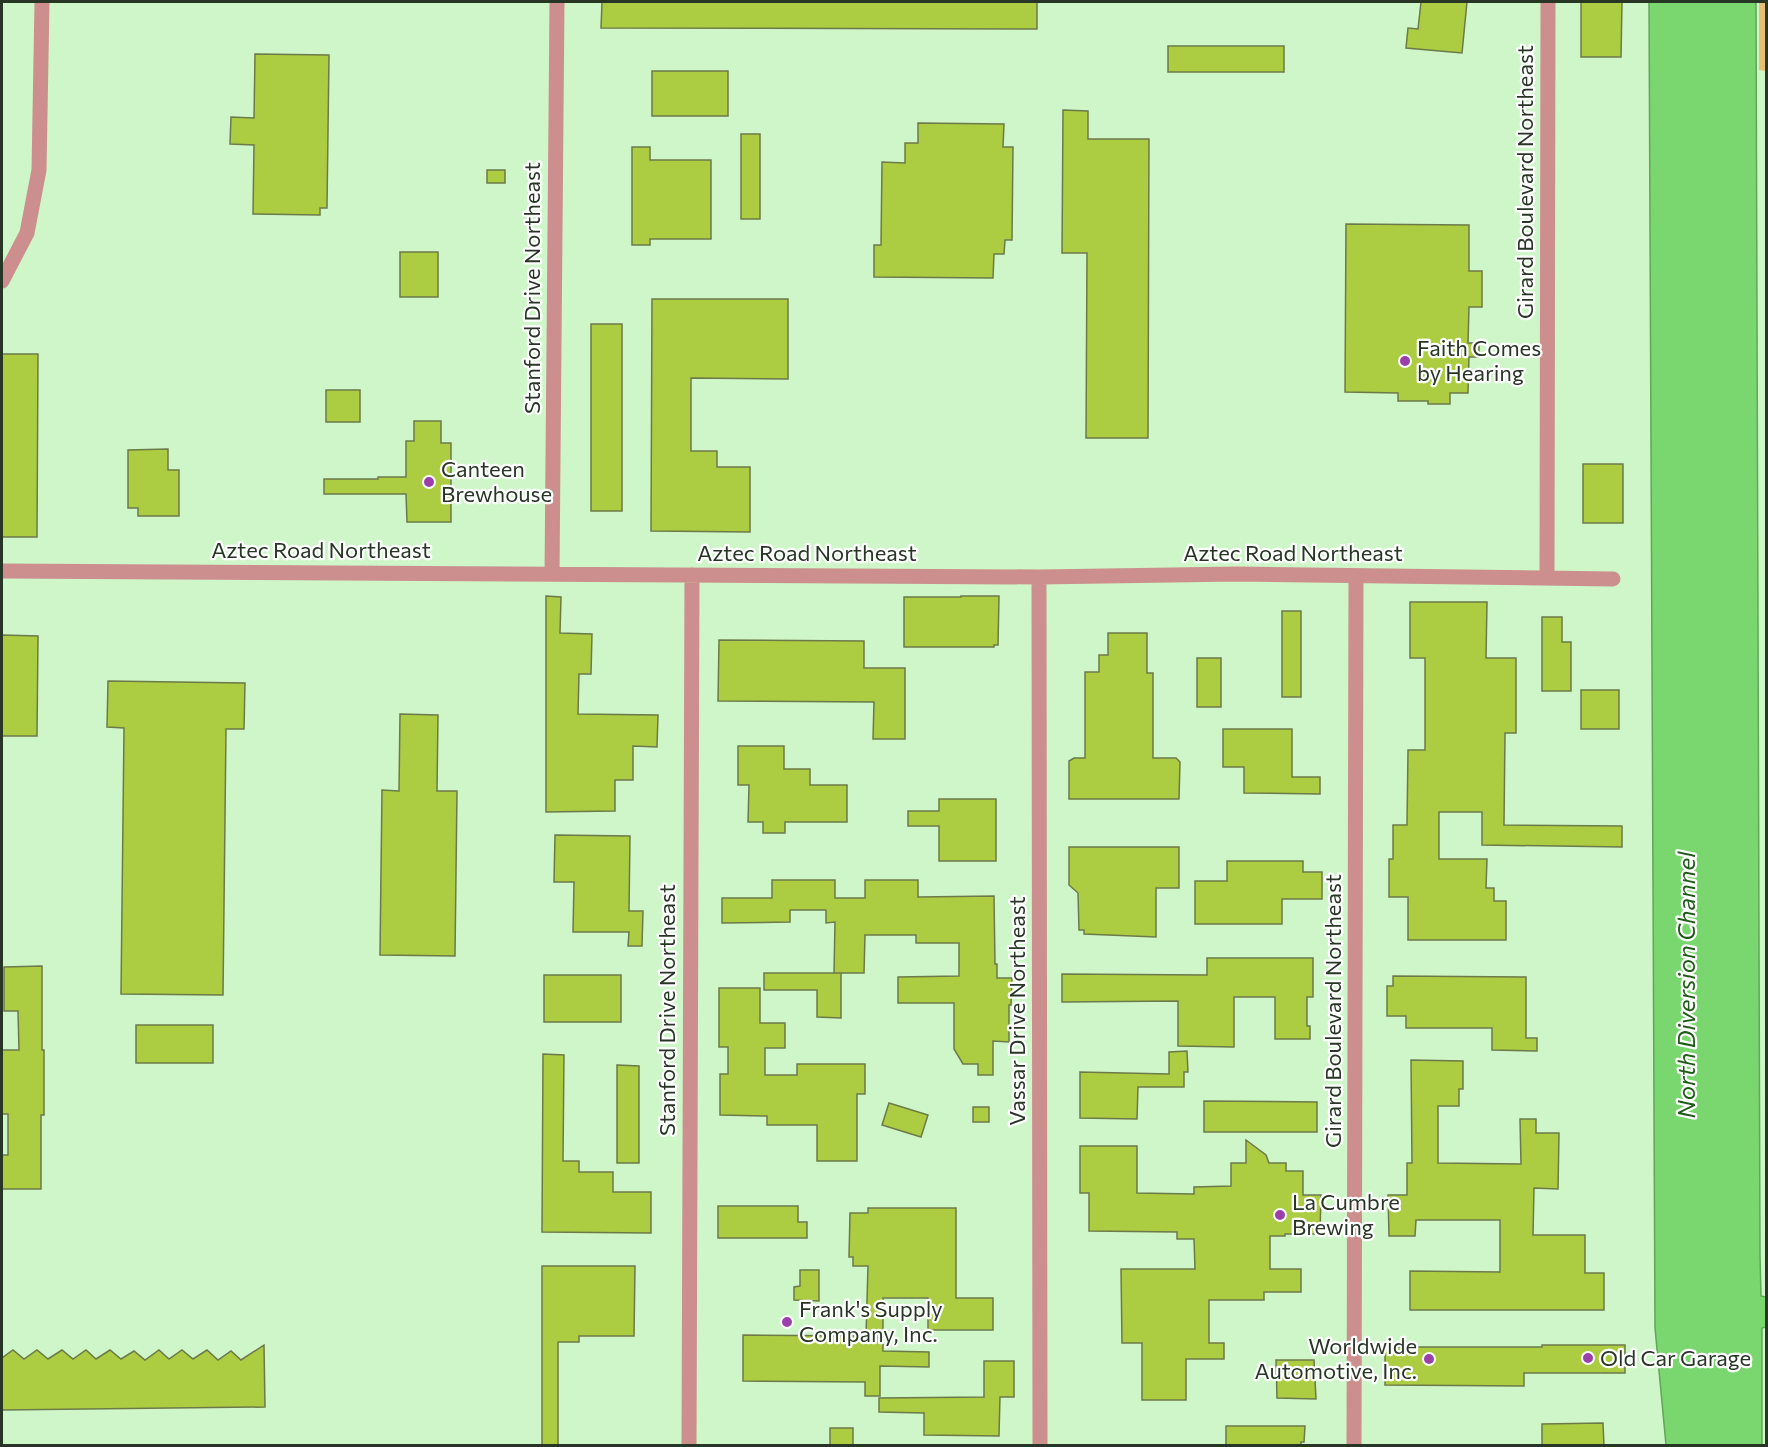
<svg xmlns="http://www.w3.org/2000/svg" width="1768" height="1447" font-family="Commissioner,sans-serif">
  <style>
    .green { fill: #e8bf73 }
    .water { fill: #7ad66f; stroke: #61a659; stroke-width: 1.5 }
    .building { fill: #accc42; stroke: #6c7a49; stroke-width: 1.5 }
    .lines { fill: none; stroke-linecap: round; stroke-linejoin: round }
    .minor { stroke: #cc8f8d; stroke-width: 15 }
    .poi-dot { fill: #9b40ab; stroke: #fff; stroke-width: 2 }
    .labels { text-anchor: middle; stroke-width: 4.5; stroke-linejoin: round; paint-order: stroke }
    .street-label { font-size: 22px; fill: #273625; stroke: #fff }
    .poi-label { font-size: 22px; fill: #273625; stroke: #fff; text-anchor: start }
    .water-label { font-size: 24px; font-style: italic; fill: #1e5b17; stroke: #fff }
  </style>
  <rect width="100%" height="100%" fill="#cff6c9"/>
  <path class="green" d="M 1759,2 L 1766,2 L 1766,71 L 1759,70 Z"/>
  <path class="water" d="M 1649,2 L 1756,2 L 1760,1255 L 1761,1296 L 1766,1297 L 1766,1327 L 1762,1328 L 1762,1445 L 1666,1445 L 1655,1328 Z"/>
  <path class="building" d="M 602,2 L 1037,2 L 1037,29 L 601,28 Z
    M 1421,2 L 1467,2 L 1462,53 L 1406,48 L 1408,28 L 1418,29 Z
    M 1581,2 L 1622,2 L 1621,57 L 1581,57 Z
    M 1168,46 L 1284,46 L 1284,72 L 1168,72 Z
    M 255,54 L 329,55 L 327,208 L 320,208 L 320,215 L 253,214 L 254,145 L 230,144 L 231,117 L 254,118 Z
    M 652,71 L 728,71 L 728,116 L 652,116 Z
    M 1063,110 L 1088,111 L 1088,139 L 1149,139 L 1148,438 L 1086,438 L 1087,253 L 1062,253 Z
    M 918,123 L 1004,124 L 1003,147 L 1013,147 L 1012,240 L 1005,240 L 1004,254 L 994,254 L 993,278 L 874,277 L 874,245 L 881,245 L 882,162 L 905,163 L 905,143 L 918,143 Z
    M 741,134 L 760,134 L 760,219 L 741,219 Z
    M 632,147 L 650,147 L 650,160 L 711,160 L 711,239 L 650,239 L 650,245 L 632,245 Z
    M 487,170 L 505,170 L 505,183 L 487,183 Z
    M 1346,224 L 1469,225 L 1469,271 L 1482,271 L 1482,307 L 1469,307 L 1468,343 L 1479,343 L 1479,357 L 1469,357 L 1468,393 L 1450,393 L 1450,404 L 1428,404 L 1428,401 L 1398,401 L 1398,393 L 1345,392 Z
    M 400,252 L 438,252 L 438,297 L 400,297 Z
    M 652,299 L 788,299 L 788,379 L 691,378 L 691,451 L 717,451 L 717,467 L 750,467 L 750,532 L 651,531 Z
    M 591,324 L 622,324 L 622,511 L 591,511 Z
    M 2,354 L 38,354 L 37,537 L 2,537 Z
    M 326,390 L 360,390 L 360,422 L 326,422 Z
    M 414,421 L 441,421 L 441,443 L 451,443 L 451,522 L 407,522 L 406,494 L 324,494 L 324,479 L 378,479 L 378,477 L 406,477 L 406,441 L 414,441 Z
    M 168,449 L 168,470 L 179,470 L 179,516 L 138,516 L 138,508 L 128,508 L 128,450 Z
    M 1583,464 L 1623,464 L 1623,523 L 1583,523 Z
    M 546,596 L 561,597 L 560,633 L 592,634 L 591,674 L 579,674 L 578,714 L 658,715 L 657,747 L 633,746 L 633,780 L 615,780 L 615,811 L 546,812 Z
    M 961,596 L 999,596 L 998,645 L 994,645 L 994,647 L 904,647 L 904,597 L 961,597 Z
    M 1410,602 L 1487,602 L 1486,658 L 1516,658 L 1516,733 L 1505,733 L 1504,825 L 1622,826 L 1622,847 L 1482,845 L 1482,812 L 1439,812 L 1439,859 L 1487,859 L 1486,888 L 1494,888 L 1494,901 L 1506,901 L 1506,940 L 1408,940 L 1408,897 L 1389,897 L 1389,859 L 1393,859 L 1393,825 L 1407,825 L 1408,750 L 1425,750 L 1425,658 L 1410,658 Z
    M 1282,611 L 1301,611 L 1301,697 L 1282,697 Z
    M 1542,617 L 1562,617 L 1562,642 L 1571,642 L 1571,691 L 1542,691 Z
    M 1108,633 L 1147,633 L 1147,673 L 1153,673 L 1153,758 L 1176,758 L 1180,762 L 1179,799 L 1069,799 L 1069,761 L 1074,758 L 1085,758 L 1085,672 L 1099,672 L 1099,655 L 1108,655 Z
    M 2,635 L 38,636 L 37,736 L 2,736 Z
    M 719,640 L 864,641 L 864,668 L 905,668 L 905,739 L 873,739 L 874,702 L 718,701 Z
    M 1197,658 L 1221,658 L 1221,707 L 1197,707 Z
    M 108,681 L 245,683 L 244,729 L 226,729 L 223,995 L 121,994 L 124,728 L 107,727 Z
    M 1581,690 L 1619,690 L 1619,729 L 1581,729 Z
    M 400,714 L 438,715 L 437,791 L 457,791 L 455,956 L 380,955 L 382,790 L 399,791 Z
    M 1223,729 L 1292,729 L 1292,777 L 1320,777 L 1320,794 L 1244,793 L 1244,767 L 1223,767 Z
    M 738,746 L 784,746 L 784,769 L 810,769 L 810,785 L 847,785 L 847,822 L 785,822 L 785,833 L 763,833 L 763,822 L 748,822 L 749,785 L 738,785 Z
    M 939,799 L 996,799 L 996,861 L 939,861 L 939,826 L 908,826 L 908,811 L 939,811 Z
    M 555,835 L 630,836 L 629,911 L 643,911 L 642,946 L 628,946 L 629,932 L 573,932 L 574,882 L 554,882 Z
    M 1069,847 L 1179,847 L 1179,888 L 1156,888 L 1156,937 L 1084,934 L 1084,930 L 1079,930 L 1078,893 L 1069,885 Z
    M 1227,861 L 1303,861 L 1303,872 L 1322,872 L 1322,899 L 1282,899 L 1282,924 L 1195,924 L 1195,881 L 1227,881 Z
    M 772,880 L 835,880 L 835,898 L 865,898 L 865,880 L 918,880 L 918,897 L 994,896 L 995,964 L 997,964 L 997,978 L 1012,978 L 1011,1005 L 1009,1005 L 1009,1042 L 993,1041 L 993,1075 L 978,1075 L 978,1064 L 963,1064 L 954,1049 L 954,1003 L 898,1003 L 898,977 L 959,976 L 959,943 L 916,943 L 916,935 L 865,935 L 864,973 L 834,973 L 835,922 L 826,923 L 826,910 L 790,910 L 790,922 L 722,923 L 722,898 L 772,898 Z
    M 1207,958 L 1313,958 L 1313,997 L 1307,997 L 1307,1026 L 1310,1026 L 1310,1039 L 1275,1039 L 1275,997 L 1234,997 L 1234,1047 L 1178,1046 L 1178,1001 L 1062,1002 L 1062,974 L 1207,975 Z
    M 42,966 L 42,1050 L 44,1050 L 44,1115 L 41,1115 L 41,1189 L 2,1189 L 2,1155 L 8,1155 L 8,1114 L 2,1114 L 2,1050 L 19,1050 L 18,1011 L 4,1011 L 4,967 Z
    M 764,973 L 841,973 L 841,1018 L 817,1017 L 817,990 L 764,990 Z
    M 544,975 L 621,975 L 621,1022 L 544,1022 Z
    M 1393,976 L 1526,977 L 1526,1038 L 1537,1038 L 1537,1051 L 1492,1050 L 1492,1028 L 1406,1028 L 1406,1016 L 1387,1016 L 1387,986 L 1393,986 Z
    M 719,988 L 760,988 L 760,1023 L 785,1023 L 785,1048 L 765,1048 L 765,1075 L 797,1075 L 797,1064 L 865,1064 L 865,1094 L 857,1094 L 857,1161 L 817,1161 L 817,1125 L 767,1125 L 767,1116 L 720,1115 L 720,1074 L 728,1074 L 728,1047 L 719,1047 Z
    M 136,1025 L 213,1025 L 213,1063 L 136,1063 Z
    M 1187,1051 L 1188,1072 L 1184,1072 L 1184,1087 L 1138,1087 L 1137,1119 L 1080,1118 L 1080,1072 L 1169,1074 L 1169,1052 Z
    M 543,1054 L 564,1055 L 563,1161 L 579,1161 L 579,1172 L 613,1172 L 613,1192 L 651,1192 L 651,1233 L 542,1232 Z
    M 1411,1060 L 1463,1061 L 1463,1089 L 1459,1089 L 1459,1106 L 1438,1106 L 1438,1163 L 1521,1164 L 1520,1119 L 1536,1119 L 1536,1133 L 1559,1133 L 1558,1189 L 1534,1188 L 1533,1235 L 1585,1235 L 1585,1273 L 1604,1273 L 1604,1310 L 1410,1310 L 1410,1271 L 1500,1272 L 1500,1220 L 1416,1220 L 1415,1236 L 1389,1236 L 1388,1195 L 1407,1195 L 1407,1163 L 1412,1163 Z
    M 617,1065 L 639,1066 L 639,1163 L 617,1163 Z
    M 1204,1101 L 1317,1102 L 1317,1132 L 1204,1132 Z
    M 889,1103 L 928,1115 L 921,1137 L 882,1125 Z
    M 973,1107 L 989,1107 L 989,1122 L 973,1122 Z
    M 1246,1140 L 1266,1155 L 1269,1163 L 1286,1163 L 1286,1171 L 1303,1171 L 1303,1195 L 1321,1195 L 1320,1234 L 1285,1234 L 1285,1236 L 1270,1236 L 1270,1269 L 1301,1269 L 1301,1292 L 1264,1292 L 1264,1300 L 1209,1300 L 1209,1343 L 1224,1343 L 1224,1359 L 1186,1359 L 1186,1400 L 1142,1400 L 1142,1343 L 1122,1343 L 1121,1269 L 1195,1269 L 1194,1239 L 1177,1239 L 1177,1232 L 1089,1231 L 1089,1193 L 1080,1193 L 1080,1146 L 1137,1146 L 1137,1193 L 1194,1194 L 1194,1187 L 1231,1186 L 1231,1163 L 1246,1163 Z
    M 718,1206 L 798,1206 L 798,1222 L 807,1222 L 807,1238 L 718,1238 Z
    M 868,1208 L 956,1208 L 956,1298 L 993,1298 L 993,1330 L 928,1330 L 928,1298 L 883,1298 L 883,1351 L 929,1352 L 929,1367 L 880,1366 L 880,1396 L 865,1396 L 865,1382 L 743,1381 L 743,1335 L 866,1336 L 868,1266 L 853,1266 L 853,1257 L 849,1257 L 850,1213 L 868,1213 Z
    M 542,1266 L 635,1266 L 634,1336 L 579,1336 L 579,1342 L 558,1342 L 558,1446 L 542,1446 Z
    M 800,1270 L 819,1270 L 819,1301 L 794,1300 L 794,1287 L 800,1286 Z
    M 264,1345 L 265,1407 L 2,1410 L 2,1358 L 13,1350 L 24,1359 L 37,1350 L 48,1359 L 62,1350 L 73,1359 L 86,1350 L 96,1359 L 110,1350 L 121,1359 L 134,1351 L 145,1360 L 159,1350 L 169,1359 L 182,1350 L 193,1359 L 207,1350 L 218,1360 L 231,1351 L 241,1360 Z
    M 1542,1345 L 1625,1345 L 1625,1373 L 1524,1373 L 1524,1386 L 1385,1385 L 1385,1347 L 1542,1347 Z
    M 1276,1360 L 1314,1360 L 1316,1399 L 1277,1398 Z
    M 984,1361 L 1014,1361 L 1014,1397 L 1000,1397 L 999,1436 L 924,1435 L 924,1413 L 879,1412 L 879,1398 L 984,1397 Z
    M 1603,1423 L 1604,1446 L 1542,1446 L 1542,1424 Z
    M 1226,1426 L 1305,1426 L 1304,1442 L 1301,1442 L 1301,1446 L 1226,1446 Z
    M 830,1428 L 853,1428 L 853,1446 L 830,1446 Z"/>
  <g class="lines">
    <path class="minor" d="M 2,281 L 27,233 L 39,170 L 42,2
      M 2,571 L 1039,577 L 1238,574 L 1613,579
      M 552,574 L 557,2
      M 1039,577 L 1040,1446
      M 1547,578 L 1548,2
      M 689,1446 L 692,575
      M 1354,1446 L 1356,576"/>
  </g>
  <g class="poi-dot">
    <circle cx="1405" cy="361" r="6"/>
    <circle cx="429" cy="482" r="6"/>
    <circle cx="1280" cy="1215" r="6"/>
    <circle cx="787" cy="1322" r="6"/>
    <circle cx="1588" cy="1358" r="6"/>
    <circle cx="1429" cy="1359" r="6"/>
  </g>
  <g class="labels">
    <g class="street-label">
      <text transform="translate(1525 182) rotate(-90)" y="8">Girard Boulevard Northeast</text>
      <text transform="translate(532 288) rotate(-90)" y="8">Stanford Drive Northeast</text>
      <text x="321" y="558">Aztec Road Northeast</text>
      <text x="807" y="561">Aztec Road Northeast</text>
      <text x="1293" y="561">Aztec Road Northeast</text>
      <text transform="translate(667 1010) rotate(-90)" y="8">Stanford Drive Northeast</text>
      <text transform="translate(1017 1011) rotate(-90)" y="8">Vassar Drive Northeast</text>
      <text transform="translate(1333 1011) rotate(-90)" y="8">Girard Boulevard Northeast</text>
    </g>
    <g class="poi-label">
      <text x="1417" y="356">Faith Comes<tspan x="1417" dy="25">by Hearing</tspan></text>
      <text x="441" y="477">Canteen<tspan x="441" dy="25">Brewhouse</tspan></text>
      <text x="1292" y="1210">La Cumbre<tspan x="1292" dy="25">Brewing</tspan></text>
      <text x="799" y="1317">Frank's Supply<tspan x="799" dy="25">Company, Inc.</tspan></text>
      <text x="1417" y="1354" text-anchor="end">Worldwide<tspan x="1417" dy="25">Automotive, Inc.</tspan></text>
      <text x="1600" y="1366">Old Car Garage</text>
    </g>
    <g class="water-label">
      <text transform="translate(1687 985) rotate(-90)" y="8">North Diversion Channel</text>
    </g>
  </g>
  <rect width="1768" height="1447" fill="none" stroke="#273625" stroke-width="6"/>
</svg>
